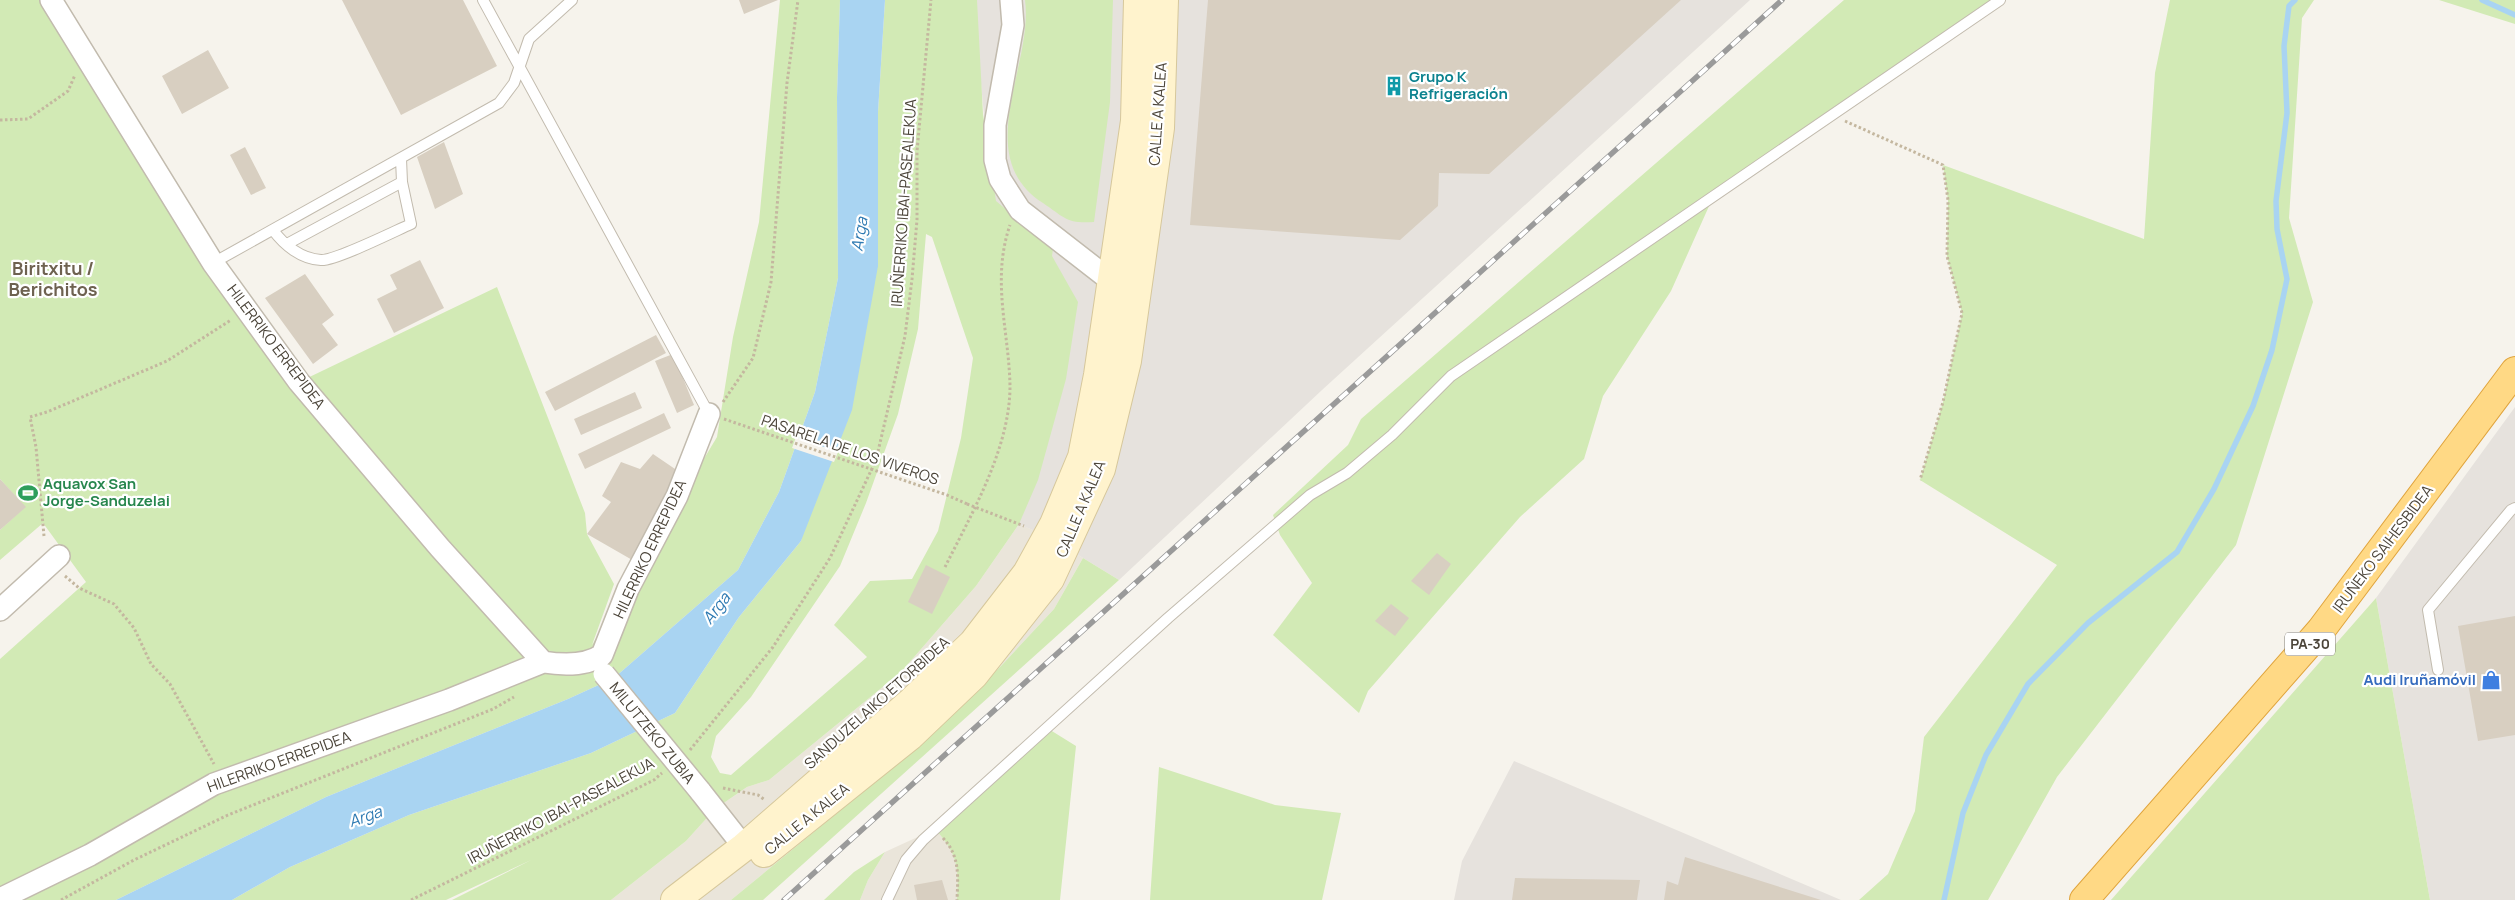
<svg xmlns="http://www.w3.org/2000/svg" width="2515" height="900" font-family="Manrope,sans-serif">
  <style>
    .residential { fill: #eae5da }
    .industrial { fill: #e6e2dd }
    .green { fill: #d2eab5; fill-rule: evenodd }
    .water { fill: #a9d4f2 }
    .pier { fill: #f6f3ec }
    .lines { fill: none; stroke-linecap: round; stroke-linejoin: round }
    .stream { stroke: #a9d4f2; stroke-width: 5.5 }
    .building { fill: #d8cfc1 }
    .service-casing { stroke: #c2bbae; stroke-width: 12 }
    .minor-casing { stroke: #c2bbae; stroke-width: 24 }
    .secondary-casing { stroke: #d6c79b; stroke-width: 30 }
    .trunk-casing { stroke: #e0a43c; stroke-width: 30 }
    .path { stroke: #c4b79f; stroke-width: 3; stroke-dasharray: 2.5 2.5; stroke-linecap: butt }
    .service { stroke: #fff; stroke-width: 10 }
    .minor { stroke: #fff; stroke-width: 21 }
    .secondary { stroke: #fff3cd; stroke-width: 28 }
    .trunk { stroke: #ffd985; stroke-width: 28 }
    .rail-casing { stroke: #9a9a9a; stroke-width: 5.5 }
    .rail { stroke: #fff; stroke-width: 4; stroke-dasharray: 11; stroke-linecap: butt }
    .minor-bridge-casing { stroke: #c2bbae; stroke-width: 24; stroke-linecap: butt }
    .path-bridge { stroke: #c4b79f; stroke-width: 3; stroke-dasharray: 2.5 2.5; stroke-linecap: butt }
    .minor-bridge { stroke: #fff; stroke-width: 21 }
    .labels { text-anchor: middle; stroke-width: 4.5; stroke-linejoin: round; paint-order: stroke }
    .shield { fill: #fff; stroke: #817c74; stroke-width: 1 }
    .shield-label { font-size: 14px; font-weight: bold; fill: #4b4439 }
    .culture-label { font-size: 15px; font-weight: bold; fill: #0d838f; stroke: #fff; text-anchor: start }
    .street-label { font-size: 15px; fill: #4b4439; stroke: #fff }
    .leisure-label { font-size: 15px; font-weight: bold; fill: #27864d; stroke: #fff; text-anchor: start }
    .shop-label { font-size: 15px; font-weight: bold; fill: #366cbe; stroke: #fff; text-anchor: end }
    .water-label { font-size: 16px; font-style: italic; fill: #2e7ab2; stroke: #fff }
    .quarter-label { font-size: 18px; font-weight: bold; fill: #6e6250; stroke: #fff }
  </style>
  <rect width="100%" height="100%" fill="#f6f3ec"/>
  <path class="residential" d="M 1019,524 L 1047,536 L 1083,558 L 1054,609 L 1001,666 L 898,763 L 731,900 L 611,900 L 686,841 L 715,809 L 747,787 L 769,780 L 901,672 L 976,586 Z
    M 935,829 L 950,846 L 959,870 L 959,900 L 860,900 L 868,880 L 885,852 Z"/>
  <path class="industrial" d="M 973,0 L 1750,0 L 1322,390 L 1119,580 L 1047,536 L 975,506 L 1010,387 Z
    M 2515,407 L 2515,900 L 2430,900 L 2376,598 Z
    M 1514,761 L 1841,900 L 1454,900 L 1462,861 Z"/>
  <path class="green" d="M 0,0 L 51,0 L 299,382 L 497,287 L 585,513 L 587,534 L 614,584 L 592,645 L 717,437 L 733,337 L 759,222 L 780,0 L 840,0 L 837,97 L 838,278 L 815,392 L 779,492 L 738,570 L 614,678 L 568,699 L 326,797 L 116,900 L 0,900 L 0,659 L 86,582 L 43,523 L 0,560 L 0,530 L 25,507 L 0,479 Z
    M 885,0 L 977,0 L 983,114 L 996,201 L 1053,249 L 1052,256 L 1078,302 L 1066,379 L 1038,480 L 1019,524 L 976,586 L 901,672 L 769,780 L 747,787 L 715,809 L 686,841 L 611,900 L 452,900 L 531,860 L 446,900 L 232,900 L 290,867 L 409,815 L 591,753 L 675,713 L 739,617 L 801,541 L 878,112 ZM 926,234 L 932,237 L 973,358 L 961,438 L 938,531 L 912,579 L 870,581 L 834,625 L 867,657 L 731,775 L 720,773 L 711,757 L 716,736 L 751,697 L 840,566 L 866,503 L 898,414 L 918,329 Z
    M 1025,0 L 1113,0 L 1110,102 L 1094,222 C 1067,224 1065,218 1043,203 C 970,156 1034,65 1025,0 Z
    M 1844,0 L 2004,0 L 1714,195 L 1671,291 L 1603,396 L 1584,459 L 1520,517 L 1368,691 L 1359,713 L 1273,635 L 1312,583 L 1280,535 L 1273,515 L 1348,445 L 1361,419 Z
    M 2170,0 L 2314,0 L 2302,18 L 2289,218 L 2313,302 L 2236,545 L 2057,777 L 1988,900 L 1859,900 L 1888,874 L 1915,811 L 1924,737 L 2057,565 L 1920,480 L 1943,402 L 1962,313 L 1947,256 L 1948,200 L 1943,165 L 2144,239 L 2155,73 Z
    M 2439,0 L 2515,0 L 2515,24 Z
    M 1083,558 L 1119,580 L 763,900 L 731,900 L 898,763 L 1001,666 L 1054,609 Z
    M 2376,598 L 2430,900 L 2111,900 Z
    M 1047,728 L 1076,746 L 1060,900 L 957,900 C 959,867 958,854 935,829 Z
    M 1159,767 L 1275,805 L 1341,813 L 1322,900 L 1150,900 Z
    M 885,852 L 868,880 L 860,900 L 824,900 L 854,872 Z"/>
  <path class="water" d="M 840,0 L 885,0 L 878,112 L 878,266 L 852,410 L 801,541 L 739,617 L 675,713 L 591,753 L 409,815 L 290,867 L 232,900 L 116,900 L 326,797 L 568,699 L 614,678 L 738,570 L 779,492 L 815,392 L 838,278 L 837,97 Z"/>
  <path class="pier" d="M 796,437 L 838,452 L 834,462 L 792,448 Z"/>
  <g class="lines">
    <path class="stream" d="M 2482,0 L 2515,15
      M 1944,900 L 1963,813 L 1986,755 L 2028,684 L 2088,623 L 2177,552 L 2214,489 L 2253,406 L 2272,350 L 2287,279 L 2277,229 L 2276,201 L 2287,113 L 2284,46 L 2289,6 L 2295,0"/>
  </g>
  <path class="building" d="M 342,0 L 463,0 L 497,66 L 401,115 Z
    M 739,0 L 778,0 L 744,14 Z
    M 1208,0 L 1681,0 L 1489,174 L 1439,173 L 1438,206 L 1400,240 L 1190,225 Z
    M 208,50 L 229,88 L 182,114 L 162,76 Z
    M 444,142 L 463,194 L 435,209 L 417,157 Z
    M 245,147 L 266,188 L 251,195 L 230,155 Z
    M 420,260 L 444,308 L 394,333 L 377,299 L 397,289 L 390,275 Z
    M 305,274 L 334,315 L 322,324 L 338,345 L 313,364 L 265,298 Z
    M 656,335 L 666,353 L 555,411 L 545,392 Z
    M 673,354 L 694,405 L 677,413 L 655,361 Z
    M 635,392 L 642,408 L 581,435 L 574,419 Z
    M 664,413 L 671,428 L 585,469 L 578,454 Z
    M 653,454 L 678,471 L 634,561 L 587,534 L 611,502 L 602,496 L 621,462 L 640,469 Z
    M 0,479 L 26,507 L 0,530 Z
    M 1437,553 L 1451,564 L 1429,595 L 1411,581 Z
    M 926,565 L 950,577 L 932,614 L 908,602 Z
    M 1391,604 L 1409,618 L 1395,636 L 1375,621 Z
    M 2515,616 L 2515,735 L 2478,741 L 2458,626 Z
    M 1685,857 L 1821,900 L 1664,900 L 1667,881 L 1678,885 Z
    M 1515,878 L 1640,880 L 1637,900 L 1512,900 Z
    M 942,880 L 948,900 L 917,900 L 914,885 Z"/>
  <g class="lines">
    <defs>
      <path id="service" d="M 483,0 L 709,414
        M 273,230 C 284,245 301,259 321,260 C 335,261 395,231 411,224 L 402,182 L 401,159
        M 287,244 L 402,182
        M 213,263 L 499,103 L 514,83 L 529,39 L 572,0
        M 2438,670 L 2428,610 L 2511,510 L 2515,508
        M 887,900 L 906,860 L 923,840 L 1168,618 L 1310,495 L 1347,473 L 1392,435 L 1451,376 L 2000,0"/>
      <path id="minor" d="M 51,0 L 213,263 L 299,382 L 440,548 L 543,662
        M 1011,0 L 1013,25 L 995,125 L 995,160 L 1000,179 L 1020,210 L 1110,280
        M 0,610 L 59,556
        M 700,791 L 744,847
        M 0,899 L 90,855 L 214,784 L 449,700 L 543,662 C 562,665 586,666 602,655 L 628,589 L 677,496 L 709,414"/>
      <path id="secondary" d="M 764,853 L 910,736 L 974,675 L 1050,579 L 1101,469 L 1127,361 L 1160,128 L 1164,0
        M 675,900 L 744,847 L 912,701 L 973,643 L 1027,573 L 1054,524 L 1082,457 L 1098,375 L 1135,121 L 1138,0"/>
      <path id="trunk" d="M 2084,900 L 2321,630 L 2515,371"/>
    </defs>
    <use href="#service" class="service-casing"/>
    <use href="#minor" class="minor-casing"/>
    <use href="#secondary" class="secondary-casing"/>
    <use href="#trunk" class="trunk-casing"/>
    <path class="path" d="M 0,120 L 28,119 L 68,91 L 75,75
      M 1845,121 L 1943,165 L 1948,200 L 1947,256 L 1962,313 L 1943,402 L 1920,480
      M 723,402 L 753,358 L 771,282 L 787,83 L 798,0
      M 967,504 L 1024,526
      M 44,536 L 36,447 L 30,417 L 47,412 L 167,361 L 231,320
      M 945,567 C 972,513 1010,448 1010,386 C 1009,331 991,280 1010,225
      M 65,576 L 79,588 L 114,604 L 134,628 L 151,664 L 170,684 L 214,764
      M 690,750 L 773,647 L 830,558 L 876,460 L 905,336 L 912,279 L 917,220 L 917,151 L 931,0
      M 723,788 L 758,795 L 765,800
      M 943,838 C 960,856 958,876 957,900
      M 61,900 L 134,860 L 228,815 L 493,709 L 514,697
      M 411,900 L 654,780 L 662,773"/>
    <use href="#service" class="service"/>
    <use href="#minor" class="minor"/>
    <use href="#secondary" class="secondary"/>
    <use href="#trunk" class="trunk"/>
    <defs>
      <path id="rail" d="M 784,900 L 1782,0"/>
    </defs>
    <use href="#rail" class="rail-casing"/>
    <use href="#rail" class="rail"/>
    <defs>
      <path id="minor-bridge" d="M 604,674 L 700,791"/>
    </defs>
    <use href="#minor-bridge" class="minor-bridge-casing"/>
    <path class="path-bridge" d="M 724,419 L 947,495 L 967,504"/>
    <use href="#minor-bridge" class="minor-bridge"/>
  </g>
  <defs>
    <symbol id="building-bare" viewBox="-9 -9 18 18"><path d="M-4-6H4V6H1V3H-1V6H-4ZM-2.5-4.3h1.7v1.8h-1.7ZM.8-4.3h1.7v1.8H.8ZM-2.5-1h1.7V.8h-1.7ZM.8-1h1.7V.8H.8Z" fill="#0f9aa8" stroke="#fff" stroke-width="2.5" paint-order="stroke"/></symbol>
    <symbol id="stadium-bare" viewBox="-9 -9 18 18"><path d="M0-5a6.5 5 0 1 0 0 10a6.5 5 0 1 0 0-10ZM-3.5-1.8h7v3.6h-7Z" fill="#2e9e5b" stroke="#fff" stroke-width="2.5" paint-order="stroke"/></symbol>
    <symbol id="shop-bare" viewBox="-9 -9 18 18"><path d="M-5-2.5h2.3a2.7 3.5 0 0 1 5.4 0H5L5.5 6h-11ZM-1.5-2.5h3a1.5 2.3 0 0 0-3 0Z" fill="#3f7fe0" stroke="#fff" stroke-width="2.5" paint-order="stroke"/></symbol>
  </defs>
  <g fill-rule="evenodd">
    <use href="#building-bare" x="1380" y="72" width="28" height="28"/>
    <use href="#stadium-bare" x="14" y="479" width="28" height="28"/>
    <use href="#shop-bare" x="2477" y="666" width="28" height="28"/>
  </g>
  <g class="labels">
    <rect class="shield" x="2285" y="632.5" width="50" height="23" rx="4"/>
    <g class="shield-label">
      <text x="2310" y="649">PA-30</text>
    </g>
    <g class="culture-label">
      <text x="1409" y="82">Grupo K<tspan x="1409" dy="17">Refrigeración</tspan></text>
    </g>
    <g class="street-label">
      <text transform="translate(1158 114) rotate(-86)" y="5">CALLE A KALEA</text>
      <text transform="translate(904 203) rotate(-86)" y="5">IRUÑERRIKO IBAI-PASEALEKUA</text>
      <text transform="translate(276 347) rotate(53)" y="5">HILERRIKO ERREPIDEA</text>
      <text transform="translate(850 450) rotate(19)" y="5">PASARELA DE LOS VIVEROS</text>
      <text transform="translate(1081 509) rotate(-67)" y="5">CALLE A KALEA</text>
      <text transform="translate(650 549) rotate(-65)" y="5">HILERRIKO ERREPIDEA</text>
      <text transform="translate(2383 549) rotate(-53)" y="5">IRUÑEKO SAIHESBIDEA</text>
      <text transform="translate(877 703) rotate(-42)" y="5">SANDUZELAIKO ETORBIDEA</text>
      <text transform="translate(652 733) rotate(51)" y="5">MILUTZEKO ZUBIA</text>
      <text transform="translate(279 762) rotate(-20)" y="5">HILERRIKO ERREPIDEA</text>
      <text transform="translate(561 811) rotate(-28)" y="5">IRUÑERRIKO IBAI-PASEALEKUA</text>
      <text transform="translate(807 819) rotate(-39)" y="5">CALLE A KALEA</text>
    </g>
    <g class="leisure-label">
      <text x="43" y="489">Aquavox San<tspan x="43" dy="17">Jorge-Sanduzelai</tspan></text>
    </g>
    <g class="shop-label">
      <text x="2476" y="685">Audi Iruñamóvil</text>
    </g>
    <g class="water-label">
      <text transform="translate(859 234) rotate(-81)" y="6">Arga</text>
      <text transform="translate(716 608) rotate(-53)" y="6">Arga</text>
      <text transform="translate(365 816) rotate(-19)" y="6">Arga</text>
    </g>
    <g class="quarter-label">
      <text x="53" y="275">Biritxitu /<tspan x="53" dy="21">Berichitos</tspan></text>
    </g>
  </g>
</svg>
